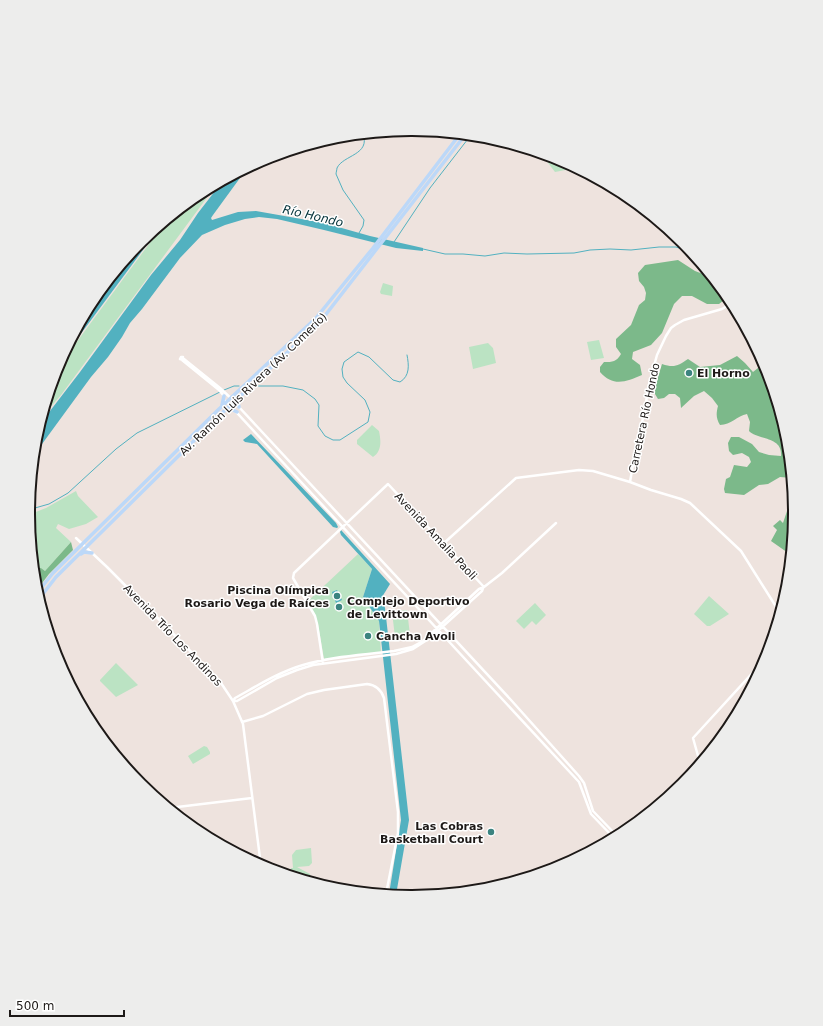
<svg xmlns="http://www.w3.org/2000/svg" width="823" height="1026" font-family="'DejaVu Sans',sans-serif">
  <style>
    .green { fill: #bbe3c3 }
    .forest { fill: #7cb98a }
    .water { fill: #52b1c0 }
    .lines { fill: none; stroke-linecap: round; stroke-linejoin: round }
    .stream { stroke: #52b1c0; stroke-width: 1 }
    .minor { stroke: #fff; stroke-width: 2.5 }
    .major { stroke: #bcd8f8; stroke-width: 3.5 }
    .poi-dot { fill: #3b837f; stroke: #fff; stroke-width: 1.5 }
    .labels { text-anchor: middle; stroke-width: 3; stroke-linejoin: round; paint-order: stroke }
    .poi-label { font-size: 11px; font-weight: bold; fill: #1d1917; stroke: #fff; text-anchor: start }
    .street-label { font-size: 11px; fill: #1d1917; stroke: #fff }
    .water-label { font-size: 12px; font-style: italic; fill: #003037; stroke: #fff }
    .rim { fill: none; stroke: #1d1917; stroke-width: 2 }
  </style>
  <rect width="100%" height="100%" fill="#eee3de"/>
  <path class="green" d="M 543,154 L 558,159 L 576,168 L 555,172 L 542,155 Z
    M 217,184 L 61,395 L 41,418 L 56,370 L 163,225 L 167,220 L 199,194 Z
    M 383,283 L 393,286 L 392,296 L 381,294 L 380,292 Z
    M 599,340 L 604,358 L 591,360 L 587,342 Z
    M 488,343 L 493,348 L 496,363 L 473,369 L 469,347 Z
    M 372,425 L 379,431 C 381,441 382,451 373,457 L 357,444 L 357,440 Z
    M 76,491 L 78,496 L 98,517 L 86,524 L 69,529 L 58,524 L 56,528 L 71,542 L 45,571 L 41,568 L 33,568 L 28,515 L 46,508 Z
    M 358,554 L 372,569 L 363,597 L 379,621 L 381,653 L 324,659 L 318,624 L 309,603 L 309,600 Z
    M 709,596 L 729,614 L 710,626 L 707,626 L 694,614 Z
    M 535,603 L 546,615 L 536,625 L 532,621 L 524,629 L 516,621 Z
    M 407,610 L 410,635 L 395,637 L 392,612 Z
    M 116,663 L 138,685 L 116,697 L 100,681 L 100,680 Z
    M 204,746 L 207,747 L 210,752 L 210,754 L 193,764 L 188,756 Z
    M 311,848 L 312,863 L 309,866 L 297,867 L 310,874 L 312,882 L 290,875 L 291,868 L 293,868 L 292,855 L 296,850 Z"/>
  <path class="forest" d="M 678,260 L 695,271 L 711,277 L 728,297 L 719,304 L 707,304 L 692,296 L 682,296 L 674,304 L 662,333 L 651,345 L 633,352 L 632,359 L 640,365 L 642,375 C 626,382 613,387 600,372 L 600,367 L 604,362 C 613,362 616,362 621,354 L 616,347 L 616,339 L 631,325 L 639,305 L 645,300 L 646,293 L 644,287 L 639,281 L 638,273 L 645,265 Z
    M 737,356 L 745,363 L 753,372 L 758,368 L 770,379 L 788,438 L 792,478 L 780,477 L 768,484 L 759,485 L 744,495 L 725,493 L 724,489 L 726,479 L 730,477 L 734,465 L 747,467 L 751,462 L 749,457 L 742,453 L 733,455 L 729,451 L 728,443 L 731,437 L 739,437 L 752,444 L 759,452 L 769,455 L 781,456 C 783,436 757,440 749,431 L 750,422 L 747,414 C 737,416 731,425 720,425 C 716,418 716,414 718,406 L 712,398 L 704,391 L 694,396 L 681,408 L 680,398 L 675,394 L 669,394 L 664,398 L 658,399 L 655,394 L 655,387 L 662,364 C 674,368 678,366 688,359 L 700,367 L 720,365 Z
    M 794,504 L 795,513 L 791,555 L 771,541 L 777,530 L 773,526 L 780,520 L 783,523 L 788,508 Z
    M 71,542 L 73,550 L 49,574 L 36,591 L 33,568 L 41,568 L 45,571 Z"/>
  <path class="water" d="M 248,167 L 213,215 L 211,218 L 212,220 L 238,212 L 256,211 L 324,223 L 370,236 L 423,248 L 423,251 L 396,248 L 324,230 L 277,219 L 259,217 L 245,219 L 225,225 L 202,235 L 180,258 L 142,309 L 130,323 L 122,337 L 108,357 L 91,377 L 34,455 L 35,438 L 40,424 L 80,372 L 151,275 L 180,240 L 198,213 L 222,182 Z
    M 163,223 L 57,366 L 93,300 L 140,242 Z
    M 251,434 L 336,523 L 338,527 L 337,528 L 333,527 L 257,444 L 245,442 L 243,440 Z
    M 341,530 L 390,584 L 382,597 L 385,608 L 409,820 L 396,895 L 389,894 L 401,820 L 379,621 L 363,597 L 372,569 L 341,535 L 340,532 Z
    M 337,590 L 342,600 L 336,603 L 332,592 Z"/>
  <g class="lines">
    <path class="stream" d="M 359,233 L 363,226 L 364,220 L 343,190 L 336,174 C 336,173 337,169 337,168 C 343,155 371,155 363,134
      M 394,242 L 430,188 L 471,135
      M 423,249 L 445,254 L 463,254 L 485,256 L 504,253 L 527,254 L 574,253 L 590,250 L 610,249 L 631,250 L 659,247 L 676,247 L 691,252
      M 255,386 L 283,386 L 303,390 L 315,399 L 319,405 L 318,426 L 325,436 L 333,440 L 340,440 L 368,422 L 370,412 L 365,400 L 347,383 L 343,377 L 342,369 L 344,362 L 358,352 L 369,357 L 393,380 L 400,382 C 410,376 409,365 407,355
      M 224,390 L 234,386 L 239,386
      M 28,510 L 49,504 L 68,493 L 116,449 L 137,433 L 220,392"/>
    <path class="minor" d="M 181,357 L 183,357 L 183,360 L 180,359 Z
      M 184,359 L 220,388 L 235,402
      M 182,360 L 219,390 L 224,396
      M 226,401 L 579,782 L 591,814 L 614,838
      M 238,406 L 511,700 L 579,776 L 584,783 L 593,811 L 617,836
      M 630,482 L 636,447 L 645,410 L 648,388 L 657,355 L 666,336 L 671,328 L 675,325 L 684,320 L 722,309 L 732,303
      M 76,538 L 107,567 L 219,680 L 233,701 L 243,724 L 261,866
      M 443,544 L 516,478 L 579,470 L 593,471 L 630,482 L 651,490 L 681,499 L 690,503 L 741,551 L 780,613
      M 776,607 L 784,601
      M 323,663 L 317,624 L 315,616 L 293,578 L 294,573 L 388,484 L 484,587
      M 233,701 L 235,698 C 257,686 279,672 303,665 C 332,656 365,655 394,651 L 412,647 L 423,641 L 479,589 L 484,587 L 502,573 L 556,523
      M 234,701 L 237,701 L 277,678 L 297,670 L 313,665 L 396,654 L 413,649 L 430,638 L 482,591 L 483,588
      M 242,722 L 263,716 L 307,694 L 324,690 L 367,684 C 376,685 381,689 384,698 L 398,812 L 398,833 L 386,894
      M 700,763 L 693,738 L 767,657
      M 169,808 L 252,798"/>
    <path class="major" d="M 222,405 L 224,396
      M 239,407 L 238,403 L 239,398
      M 226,410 L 231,409 L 237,412
      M 81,554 L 84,552 L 92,553
      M 37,593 L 53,573 L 219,409 L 316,318 L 373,248 L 460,134
      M 39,599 L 56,577 L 222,413 L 320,322 L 465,135"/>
  </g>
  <g class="poi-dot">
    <circle cx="689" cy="373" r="4"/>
    <circle cx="337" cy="596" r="4"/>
    <circle cx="339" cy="607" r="4"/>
    <circle cx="368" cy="636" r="4"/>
    <circle cx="491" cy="832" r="4"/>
  </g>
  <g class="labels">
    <g class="poi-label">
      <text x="697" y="377">El Horno</text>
      <text x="329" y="594" text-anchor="end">Piscina Olímpica<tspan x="329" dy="13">Rosario Vega de Raíces</tspan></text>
      <text x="347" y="605">Complejo Deportivo<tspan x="347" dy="13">de Levittown</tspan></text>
      <text x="376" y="640">Cancha Avoli</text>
      <text x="483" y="830" text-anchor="end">Las Cobras<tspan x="483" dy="13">Basketball Court</tspan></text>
    </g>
    <g class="street-label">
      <text transform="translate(253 384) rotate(-44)" y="4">Av. Ramón Luis Rivera (Av. Comerío)</text>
      <text transform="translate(644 418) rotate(-78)" y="4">Carretera Río Hondo</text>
      <text transform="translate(436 536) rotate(47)" y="4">Avenida Amalia Paoli</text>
      <text transform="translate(173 635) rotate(46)" y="4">Avenida Trío Los Andinos</text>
    </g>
    <g class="water-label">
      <text transform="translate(313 216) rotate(13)" y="4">Río Hondo</text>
    </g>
  </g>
  <path d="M0 0H823V1026H0ZM411 136H412A376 376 0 0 1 788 512V514A376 376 0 0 1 412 890H411A376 376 0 0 1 35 514V512A376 376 0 0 1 411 136Z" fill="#ededec" fill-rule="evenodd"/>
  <path class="rim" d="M411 136H412A376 376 0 0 1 788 512V514A376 376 0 0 1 412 890H411A376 376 0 0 1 35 514V512A376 376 0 0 1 411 136Z"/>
  <path d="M10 1010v6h114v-6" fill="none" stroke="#1d1917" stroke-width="2"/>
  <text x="16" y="1010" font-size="12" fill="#1d1917" stroke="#ffffff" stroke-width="3" paint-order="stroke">500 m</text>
</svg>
